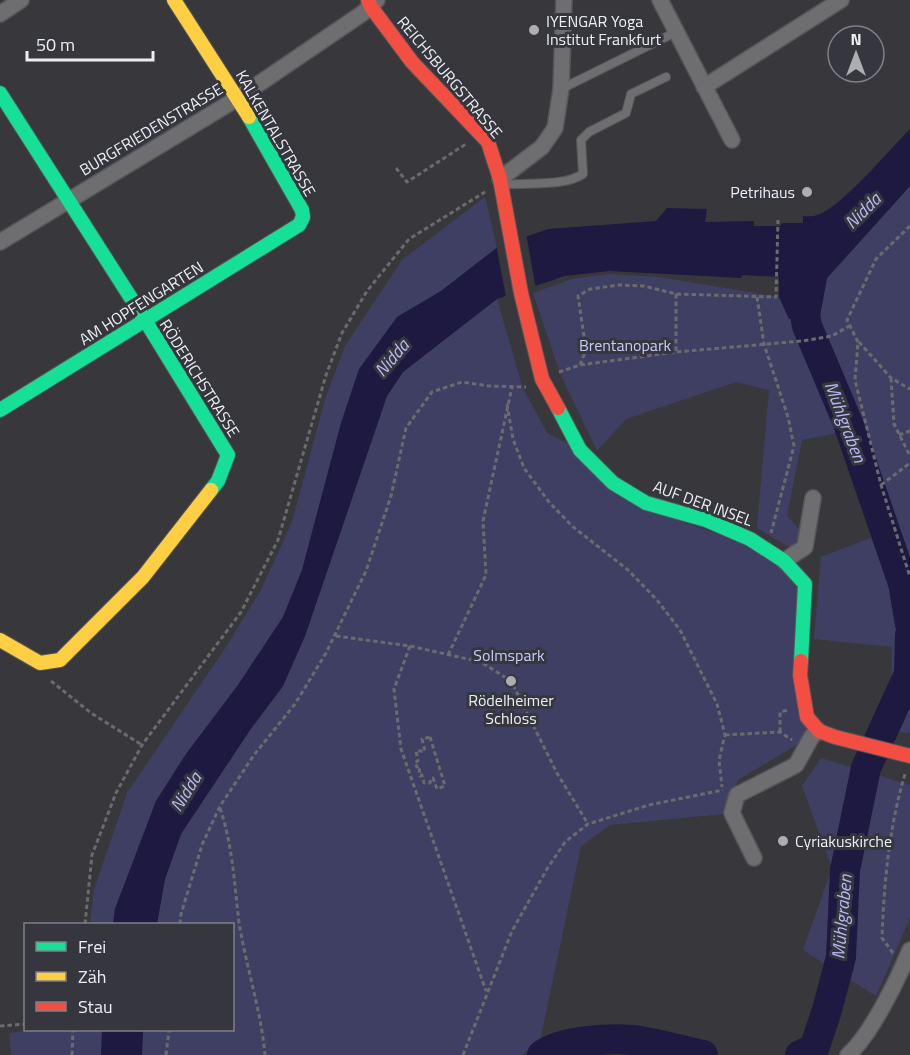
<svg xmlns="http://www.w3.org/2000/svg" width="910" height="1055" font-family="'Titillium Web',sans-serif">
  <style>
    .green { fill: #3f3f64 }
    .water { fill: #1d1940 }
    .pier { fill: #38383c }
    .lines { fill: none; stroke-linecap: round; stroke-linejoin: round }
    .river { stroke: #1d1940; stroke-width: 30 }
    .lane-casing { stroke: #565659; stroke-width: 10 }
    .street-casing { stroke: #565659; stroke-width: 18 }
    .fast-casing { stroke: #565659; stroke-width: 16 }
    .slow-casing { stroke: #565659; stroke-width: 16 }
    .jam-casing { stroke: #565659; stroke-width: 16 }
    .path { stroke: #6b6b6e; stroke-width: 3; stroke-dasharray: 4.5 3; stroke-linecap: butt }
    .lane { stroke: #6e6e71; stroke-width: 8 }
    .street { stroke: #6e6e71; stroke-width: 15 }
    .fast { stroke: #16e098; stroke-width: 14 }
    .slow { stroke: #ffcf43; stroke-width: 14 }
    .jam { stroke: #f24e42; stroke-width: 14 }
    .poi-dot { fill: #aeaeb2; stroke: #36373e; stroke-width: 2 }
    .labels { text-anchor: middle; stroke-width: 6; stroke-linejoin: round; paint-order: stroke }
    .poi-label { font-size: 16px; fill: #edeef2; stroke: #36373e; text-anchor: start }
    .street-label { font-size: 16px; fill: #edeef2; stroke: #36373e }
    .park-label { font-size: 16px; fill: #c8caf8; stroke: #36373e }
    .water-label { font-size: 18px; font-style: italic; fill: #b8baf6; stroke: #36373e }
  </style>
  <rect width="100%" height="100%" fill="#38383c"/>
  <path class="green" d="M 910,186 L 910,733 L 890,731 L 892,647 L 814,639 L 821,557 L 878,535 L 842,432 L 802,440 L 787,516 L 803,533 L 791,548 L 757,528 L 769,390 L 736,382 L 626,419 L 597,451 L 560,373 L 533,293 L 572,279 L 608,274 L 659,277 L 779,297 L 789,319 L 815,311 L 817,294 L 828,277 Z
    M 485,197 L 497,248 L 441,291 L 397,317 L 341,423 L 302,570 L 283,617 L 238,685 L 186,754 L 156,801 L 115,909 L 113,924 L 90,924 L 94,890 L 127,793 L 224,650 L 261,590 L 292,522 L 326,396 L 345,346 L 402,260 Z
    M 497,299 L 522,386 L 547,433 L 600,459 L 641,508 L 748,544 L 787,569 L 798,588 L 808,738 L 738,780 L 723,814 L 610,825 L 581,846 L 540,1041 L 522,1055 L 142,1055 L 143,1030 L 232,1030 L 232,924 L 157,924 L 165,879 L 181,834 L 250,730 L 283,686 L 305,636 L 387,396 L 403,372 Z
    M 821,758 L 910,785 L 910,918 L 876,996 L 803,950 L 832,868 L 802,786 Z
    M 36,1030 L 102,1030 L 101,1055 L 11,1055 L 9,1033 Z"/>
  <path class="water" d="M 910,129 L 910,186 L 828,277 L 817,294 L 815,311 L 789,319 L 779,297 L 779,277 L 742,275 L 741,278 L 609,271 L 565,276 L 497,299 L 403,372 L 387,396 L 305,636 L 283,686 L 250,730 L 181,834 L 165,879 L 157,924 L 113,924 L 115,909 L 156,801 L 186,754 L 238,685 L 283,617 L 302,570 L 341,423 L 359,369 L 397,317 L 441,291 L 499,246 L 548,229 L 656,221 L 667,208 L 707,209 L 705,222 L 754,221 L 754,226 L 780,226 L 782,223 L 803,223 L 803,216 C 807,216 813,217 817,215 C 840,209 891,148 910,129 Z
    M 102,1030 L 143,1030 L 142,1055 L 101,1055 Z"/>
  <path class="pier" d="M 526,233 L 536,289 L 506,297 L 496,244 Z"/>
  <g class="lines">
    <path class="river" d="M 812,277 L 805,315 L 807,326 L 848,423 L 903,583 L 910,624
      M 542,1055 C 562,1040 609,1038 634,1040 C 657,1043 680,1050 703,1055
      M 800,1055 L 814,1049 L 827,1010 L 841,957 L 845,870 L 866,768 L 909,674 L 910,635"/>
    <defs>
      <path id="lane" d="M 561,89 L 676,32
        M 503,185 C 526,182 564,187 583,174 L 581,140 L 589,132 L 626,113 L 631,94 L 666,77"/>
      <path id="street" d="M 660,0 L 732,140
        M 0,14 L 21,0
        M 704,87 L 841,0
        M 500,179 L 542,147 L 555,128 L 561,89 L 564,0
        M 0,242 L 238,98 L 363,13 L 377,0
        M 784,561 L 805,547 L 813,498
        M 754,858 L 732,813 L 737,795 L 796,765 L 812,736 L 819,731
        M 848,1055 C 871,1035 898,979 910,950"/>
      <path id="fast" d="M 0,93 L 145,320 L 228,455 L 218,481 L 211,490
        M 558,408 L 580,450 L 613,483 L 646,503 L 706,520 L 750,539 L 784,561 L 805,584 L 801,661
        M 0,410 L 299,225 L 303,217 L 302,210 L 249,117"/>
      <path id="slow" d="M 174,0 L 249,117
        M 0,640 L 40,663 L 60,660 L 143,577 L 211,490"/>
      <path id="jam" d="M 368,0 L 371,7 L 412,62 L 488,142 L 500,179 L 521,293 L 542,379 L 558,408
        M 801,661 L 800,675 L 807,717 L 819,731 L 835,737 L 910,756"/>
    </defs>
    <use href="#lane" class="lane-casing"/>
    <use href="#street" class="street-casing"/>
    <use href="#fast" class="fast-casing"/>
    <use href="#slow" class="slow-casing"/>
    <use href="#jam" class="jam-casing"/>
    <path class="path" d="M 396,168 L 407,182 L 466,144
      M 910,226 L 876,259 L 847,320 L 858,342 L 855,380 L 881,485 L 910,577
      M 676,294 L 676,352
      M 757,297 L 764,344 L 788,417 L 794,446 L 771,533
      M 859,342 L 891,378 L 910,389
      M 580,365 L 586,350 L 578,296 L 590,289 L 619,285 L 644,286 L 676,294 L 776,297 L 778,220
      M 559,372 L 580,365 L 676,352 L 802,341 L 832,336 L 849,326
      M 891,378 L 894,424 L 910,456
      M 507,404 L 513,439 L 524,468 L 549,502 L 572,526 L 628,570 L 657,600 L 680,630 L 717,704 L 725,735 L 719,760 L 722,787
      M 899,435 L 910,431
      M 881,485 L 910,463
      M 336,636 L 410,646 L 481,662 L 511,681 L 557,773 L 588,824
      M 410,646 L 394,689 L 401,749 L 486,991
      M 448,655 L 486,575 L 483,521 L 512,387
      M 51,681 L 91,713 L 142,745
      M 780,732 L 780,712 L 788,710
      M 725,735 L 780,732 L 792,740
      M 430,737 L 445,786 L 437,789 L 433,778 L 431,779 L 430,783 L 424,783 L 422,775 L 420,776 L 419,766 L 417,767 L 415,762 L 418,761 L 416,751 L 425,751 L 422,739 Z
      M 220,808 C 233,847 234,883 239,922 C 246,967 261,1010 265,1055
      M 85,924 L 92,855 L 116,793 L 142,745 L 241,612 L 278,540 L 326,375 L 342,333 L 367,291 L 409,239 L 485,192
      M 180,924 L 181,914 L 202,845 L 220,806 L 254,755 L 295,704 L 326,653 L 366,571 L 391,496 L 406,428 L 432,392 L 462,382 L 489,386 L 526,387
      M 893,953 L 882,938 C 884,883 889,827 905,774
      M 0,1026 L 26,1024
      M 72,1055 L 73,1030
      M 166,1055 L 169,1030
      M 463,1055 L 512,931 L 547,869 L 565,842 L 588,824 L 649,805 L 723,790"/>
    <use href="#lane" class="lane"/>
    <use href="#street" class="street"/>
    <use href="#fast" class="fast"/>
    <use href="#slow" class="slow"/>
    <use href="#jam" class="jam"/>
  </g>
  <g class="poi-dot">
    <circle cx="534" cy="30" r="6"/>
    <circle cx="807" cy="192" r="6"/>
    <circle cx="511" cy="681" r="6"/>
    <circle cx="783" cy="841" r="6"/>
  </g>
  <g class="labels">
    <g class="poi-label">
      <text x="546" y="27">IYENGAR Yoga<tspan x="546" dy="18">Institut Frankfurt</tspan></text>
      <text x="795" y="198" text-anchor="end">Petrihaus</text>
      <text x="511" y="706" text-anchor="middle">Rödelheimer<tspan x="511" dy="18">Schloss</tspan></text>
      <text x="795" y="847">Cyriakuskirche</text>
    </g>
    <g class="street-label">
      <text transform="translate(450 77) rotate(50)" y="6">REICHSBURGSTRASSE</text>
      <text transform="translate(151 129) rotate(-31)" y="6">BURGFRIEDENSTRASSE</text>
      <text transform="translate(276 133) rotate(60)" y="6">KALKENTALSTRASSE</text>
      <text transform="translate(141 303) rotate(-32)" y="6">AM HOPFENGARTEN</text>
      <text transform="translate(200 378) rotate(58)" y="6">RÖDERICHSTRASSE</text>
      <text transform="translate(703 503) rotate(20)" y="6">AUF DER INSEL</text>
    </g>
    <g class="park-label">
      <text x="625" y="351">Brentanopark</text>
      <text x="509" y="661">Solmspark</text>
    </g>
    <g class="water-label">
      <text transform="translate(863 211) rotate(-45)" y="6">Nidda</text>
      <text transform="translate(392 358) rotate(-50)" y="6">Nidda</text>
      <text transform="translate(845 422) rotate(69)" y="6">Mühlgraben</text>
      <text transform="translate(186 792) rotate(-58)" y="6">Nidda</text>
      <text transform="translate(842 917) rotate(-85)" y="6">Mühlgraben</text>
    </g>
  </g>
  <rect x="24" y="923" width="210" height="108" fill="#36373e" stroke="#7f8086" stroke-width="1.5"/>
  <rect x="36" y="942" width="30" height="9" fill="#16e098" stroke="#7f8086" stroke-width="1.5"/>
  <text x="78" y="953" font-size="18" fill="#edeef2">Frei</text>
  <rect x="36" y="972" width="30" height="9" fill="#ffcf43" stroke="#7f8086" stroke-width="1.5"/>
  <text x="78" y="983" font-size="18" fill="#edeef2">Zäh</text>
  <rect x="36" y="1002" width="30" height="9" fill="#f24e42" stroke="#7f8086" stroke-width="1.5"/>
  <text x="78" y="1013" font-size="18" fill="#edeef2">Stau</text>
  <g transform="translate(856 54)"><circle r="28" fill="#36373e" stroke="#7f8086" stroke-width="1.5"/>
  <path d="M0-4.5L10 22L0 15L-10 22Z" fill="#aeaeb2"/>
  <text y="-9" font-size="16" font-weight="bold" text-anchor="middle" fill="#edeef2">N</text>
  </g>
  <path d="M27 51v9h126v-9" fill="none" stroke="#edeef2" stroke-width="3"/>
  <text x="36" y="51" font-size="18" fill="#edeef2" stroke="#36373e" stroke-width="4.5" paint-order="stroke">50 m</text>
</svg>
